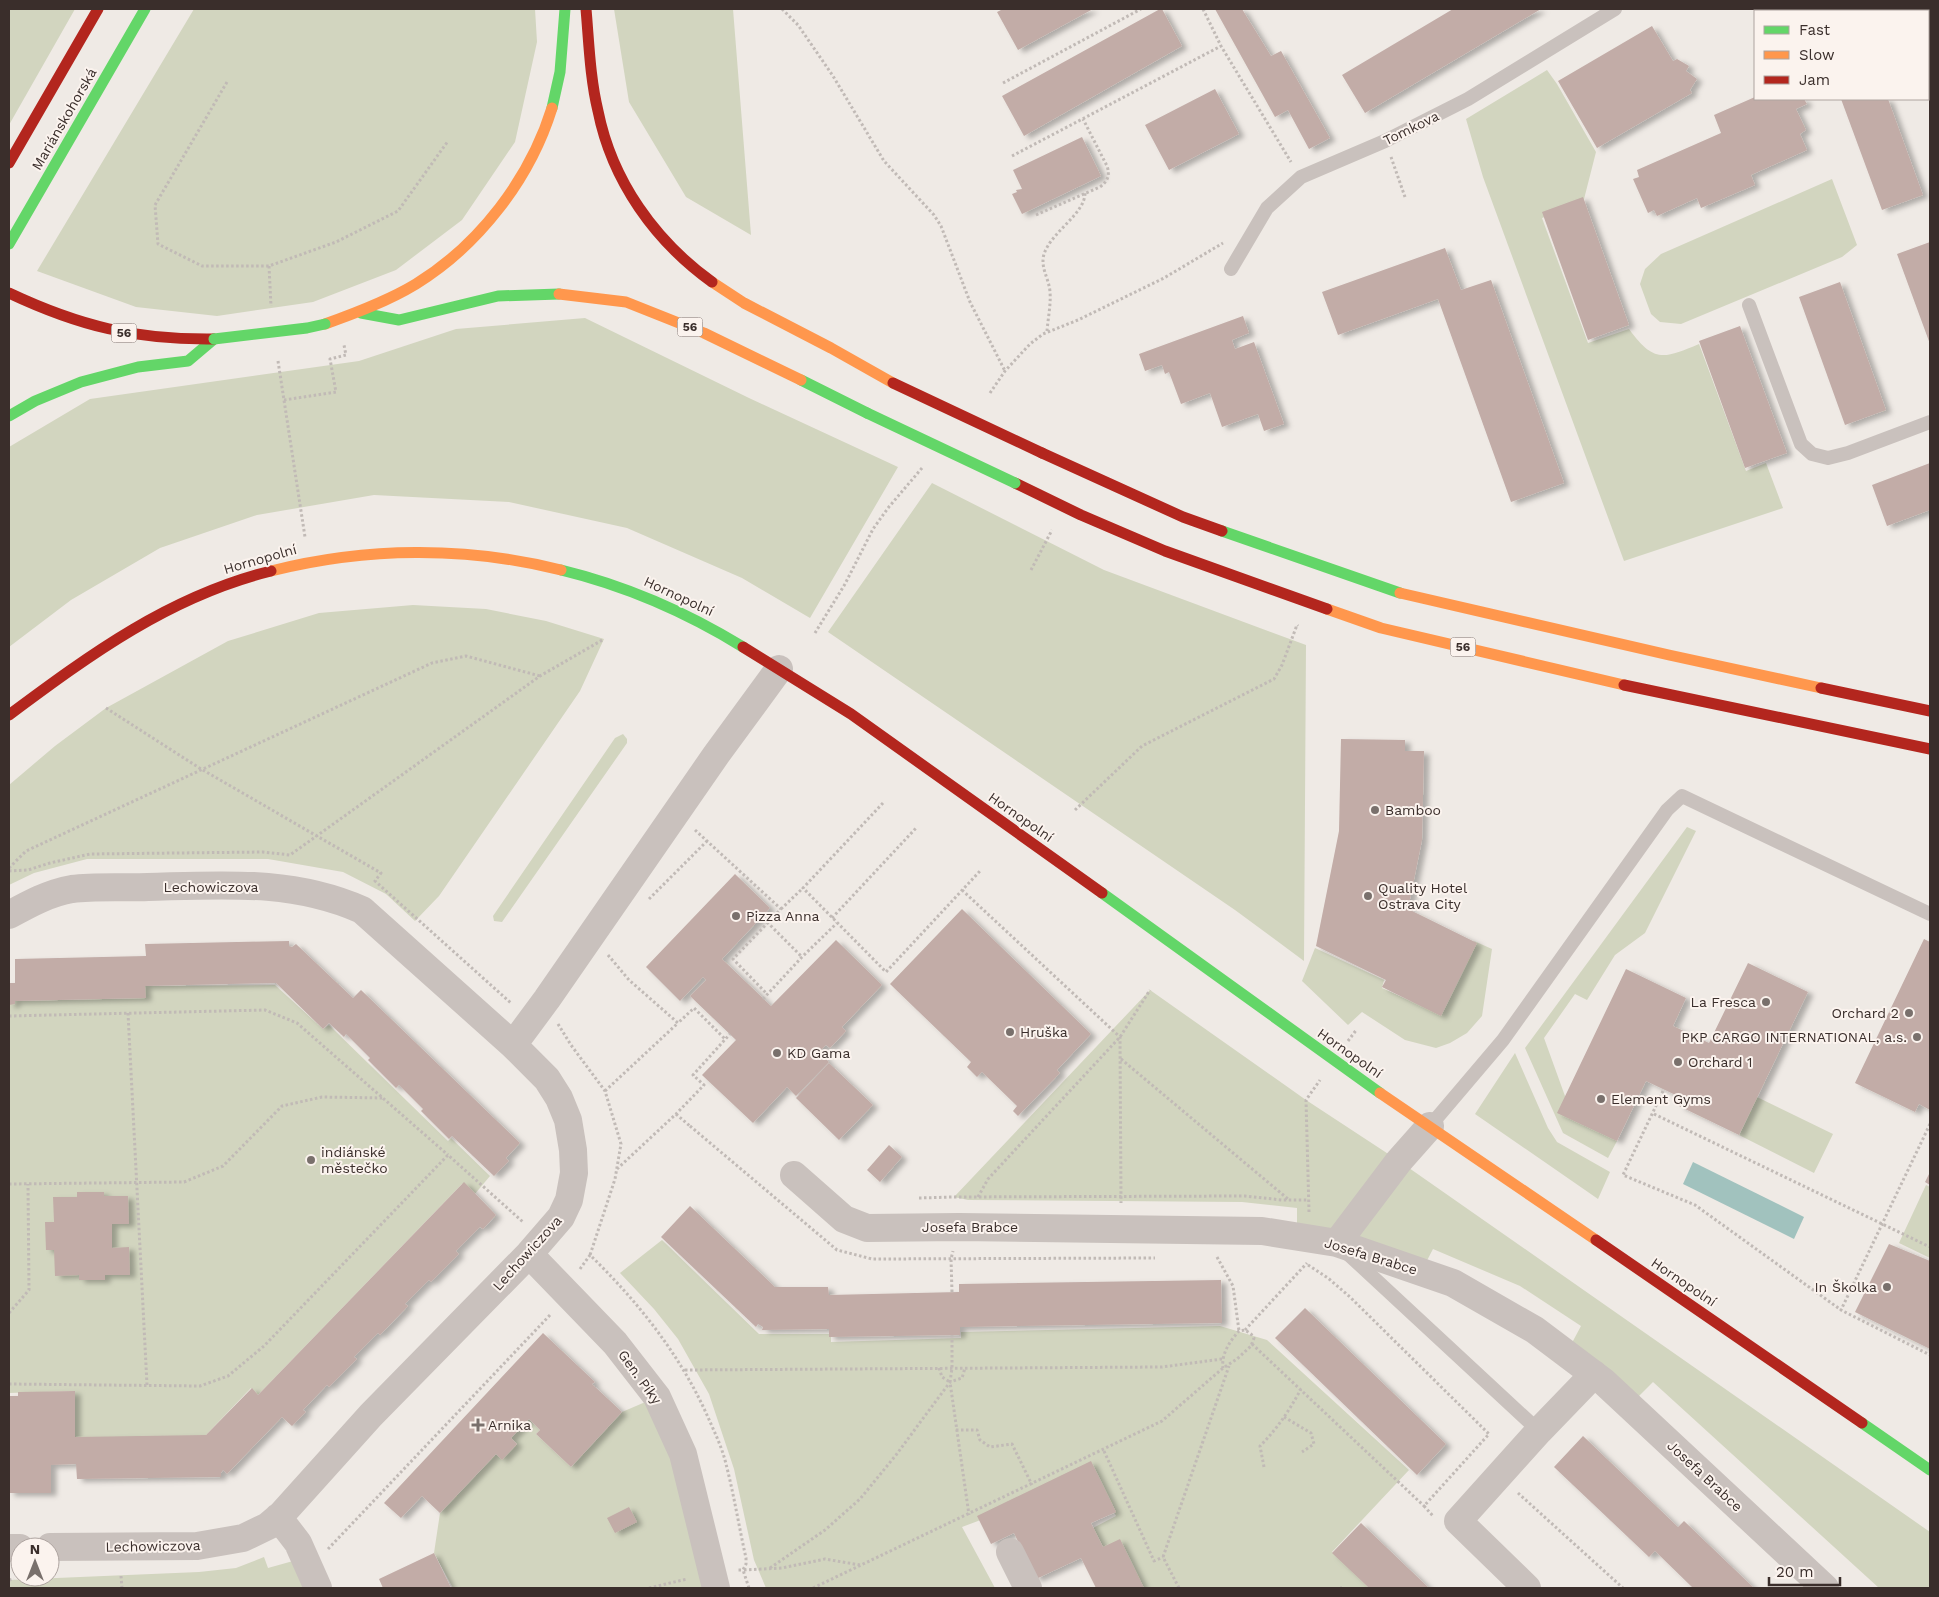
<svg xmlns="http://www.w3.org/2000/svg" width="1939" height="1597" font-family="'Work Sans',sans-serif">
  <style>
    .green { fill: #d2d5bf }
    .water { fill: #a1c2be }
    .building { fill: #c2aca7; filter: url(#shadow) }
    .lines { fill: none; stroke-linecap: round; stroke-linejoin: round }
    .path { stroke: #c1bab6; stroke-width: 3; stroke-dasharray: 2.5 2.5; stroke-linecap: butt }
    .lane { stroke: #c9c1bd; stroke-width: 14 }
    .street { stroke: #c9c1bd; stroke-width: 28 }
    .fast { stroke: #63d668; stroke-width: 11 }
    .slow { stroke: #ff974d; stroke-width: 11 }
    .jam { stroke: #b3261e; stroke-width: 11 }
    .fast-bridge { stroke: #63d668; stroke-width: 11 }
    .jam-bridge { stroke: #b3261e; stroke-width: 11 }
    .poi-dot { fill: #79706c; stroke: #fbf3ee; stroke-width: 2 }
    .labels { text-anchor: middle; stroke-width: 4; stroke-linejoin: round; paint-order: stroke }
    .shield { fill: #fbf3ee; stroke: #746966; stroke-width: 1 }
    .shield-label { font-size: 12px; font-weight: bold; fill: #3a2e2b }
    .street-label { font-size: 14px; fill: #3a2e2b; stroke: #fbf3ee }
    .poi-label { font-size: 14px; fill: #3a2e2b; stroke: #fbf3ee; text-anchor: start }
  </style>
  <defs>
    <filter id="shadow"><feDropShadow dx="5.5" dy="3" stdDeviation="2.5" flood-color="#0004"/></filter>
  </defs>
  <rect width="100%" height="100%" fill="#efeae5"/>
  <path class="green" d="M 9,9 L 75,9 L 9,125 Z
    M 194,9 L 535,9 L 537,42 L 515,142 L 462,220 L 396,270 L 313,302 L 217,316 L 136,307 L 37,271 Z
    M 614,9 L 733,9 L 751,235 L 686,197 L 629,102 Z
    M 1547,70 L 1557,84 L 1596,152 L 1583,203 L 1542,218 L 1588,343 L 1629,329 C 1654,363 1663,359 1699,344 L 1746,471 L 1766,463 L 1783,508 L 1624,561 L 1483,177 L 1466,119 Z
    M 1832,179 L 1857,245 L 1842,257 L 1681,324 L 1660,322 L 1651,314 L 1640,284 L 1645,269 L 1661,254 Z
    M 585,318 L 749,398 L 898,467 L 810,618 L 742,578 L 627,528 L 509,502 L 374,495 L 257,515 L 160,548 L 71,600 L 9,647 L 9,447 L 90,399 L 359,361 L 456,329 Z
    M 932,483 L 1104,570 L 1306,645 L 1304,961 L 1235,910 L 828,632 Z
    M 413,605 L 486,609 L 546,621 L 604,639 L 580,691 L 439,896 L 415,921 L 386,894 L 343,872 L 268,859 L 87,859 L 34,873 L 9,885 L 9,785 L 55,746 L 106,708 L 228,641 L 319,613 Z
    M 623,734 L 627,739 L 627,743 L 502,922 L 494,921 L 493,916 L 615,738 Z
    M 1687,827 L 1696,831 L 1645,933 L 1615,955 L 1587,1000 L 1575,994 L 1544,1038 L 1565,1096 L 1617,1141 L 1608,1158 L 1563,1133 L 1525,1048 Z
    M 1474,941 L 1492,949 L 1482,1016 L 1467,1033 L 1450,1043 L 1436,1048 L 1405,1040 L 1362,1012 L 1348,1025 L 1302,981 L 1315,948 L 1384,980 L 1382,988 L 1440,1014 Z
    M 275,985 L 323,1029 L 329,1025 L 448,1141 L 451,1138 L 490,1176 L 474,1195 L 462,1184 L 258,1395 L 251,1388 L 205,1436 L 75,1439 L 75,1391 L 9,1393 L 9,1004 L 15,1001 L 145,998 L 145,986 Z
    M 1150,990 L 1306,1100 L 1399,1161 L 1930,1532 L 1930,1588 L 1879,1588 L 1653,1382 L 1629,1406 L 1566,1354 L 1581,1326 L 1520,1286 L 1433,1249 L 1421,1272 L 1297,1237 L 1297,1208 L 1242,1202 L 968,1200 L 954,1197 Z
    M 1515,1053 L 1548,1128 L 1557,1142 L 1610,1172 L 1598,1199 L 1475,1114 Z
    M 1757,1097 L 1833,1134 L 1814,1173 L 1739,1135 Z
    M 1926,1185 L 1930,1187 L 1930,1258 L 1899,1243 Z
    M 662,1240 L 759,1334 L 831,1334 L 831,1342 L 961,1338 L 961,1332 L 1220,1326 L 1267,1340 L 1409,1470 L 1332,1552 L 1369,1588 L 1142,1588 L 1120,1544 L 1105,1551 L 1093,1528 L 1116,1516 L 1092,1466 L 978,1521 L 962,1527 L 995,1588 L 766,1588 L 754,1560 L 734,1469 L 709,1394 L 678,1339 L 654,1309 L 620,1273 Z
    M 657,1397 L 716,1588 L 453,1588 L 434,1553 L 440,1513 L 496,1454 L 502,1459 L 517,1444 L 511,1438 L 529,1419 L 540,1430 L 536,1434 L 571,1467 L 622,1412 Z
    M 264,1557 L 268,1568 L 293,1561 L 305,1588 L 9,1588 L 9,1580 L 199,1572 L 236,1568 Z"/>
  <path class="water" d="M 1693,1162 L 1804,1217 L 1794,1239 L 1683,1184 Z"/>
  <path class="building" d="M 1003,9 L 1093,9 L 1018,50 L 997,12 Z
    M 1160,9 L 1162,9 L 1182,46 L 1024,136 L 1002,96 Z
    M 1215,9 L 1242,9 L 1271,56 L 1281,51 L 1330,138 L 1309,149 L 1288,110 L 1275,117 Z
    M 1453,9 L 1541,9 L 1365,113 L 1342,75 Z
    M 1652,26 L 1673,61 L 1677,59 L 1689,66 L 1686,71 L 1697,79 L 1690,90 L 1692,93 L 1597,148 L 1558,81 Z
    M 1215,89 L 1239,134 L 1169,170 L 1145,125 Z
    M 1755,97 L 1755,99 L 1804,99 L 1807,104 L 1796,109 L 1806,130 L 1800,134 L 1807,150 L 1751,175 L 1755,185 L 1701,208 L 1697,198 L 1657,216 L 1654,210 L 1648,213 L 1633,179 L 1639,177 L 1637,170 L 1721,133 L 1714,115 Z
    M 1841,99 L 1888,99 L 1923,195 L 1882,210 Z
    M 1082,137 L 1101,176 L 1022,214 L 1012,194 L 1017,192 L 1016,190 L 1022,189 L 1013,170 Z
    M 1583,197 L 1629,325 L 1588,340 L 1542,212 Z
    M 1930,242 L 1930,344 L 1897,254 Z
    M 1445,248 L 1461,290 L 1491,280 L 1564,483 L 1511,502 L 1438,299 L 1338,335 L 1322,292 Z
    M 1840,282 L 1886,410 L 1845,425 L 1799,297 Z
    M 1243,316 L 1249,333 L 1232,340 L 1235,349 L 1254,342 L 1284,424 L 1264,431 L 1258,414 L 1222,427 L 1210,393 L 1181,404 L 1169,372 L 1165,374 L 1162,365 L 1145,371 L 1139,354 Z
    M 1740,326 L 1787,453 L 1745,468 L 1699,341 Z
    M 1930,463 L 1930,510 L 1887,526 L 1872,485 Z
    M 1341,739 L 1405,740 L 1405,751 L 1424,751 L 1422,840 L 1408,909 L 1477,943 L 1441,1016 L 1382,987 L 1386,980 L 1316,946 L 1339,831 Z
    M 735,874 L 770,908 L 722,959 L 771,1006 L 836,940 L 882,985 L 842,1027 L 846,1031 L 830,1048 L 826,1045 L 819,1052 L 829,1062 L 796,1096 L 787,1087 L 753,1123 L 702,1075 L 736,1040 L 690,996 L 706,980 L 703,977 L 680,1001 L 646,967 Z
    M 962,909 L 1091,1034 L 1057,1070 L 1060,1073 L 1018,1116 L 1013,1111 L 1017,1106 L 982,1072 L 977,1077 L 967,1067 L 971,1062 L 890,984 Z
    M 1924,939 L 1930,942 L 1930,1110 L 1919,1104 L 1915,1112 L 1855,1083 Z
    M 289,941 L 289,946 L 292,947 L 296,944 L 353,998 L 361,990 L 520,1143 L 506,1158 L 509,1161 L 494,1176 L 452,1136 L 449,1139 L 421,1111 L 423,1109 L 399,1085 L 396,1088 L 368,1060 L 370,1058 L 346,1034 L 344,1037 L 329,1023 L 323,1029 L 276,983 L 145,986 L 146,998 L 15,1001 L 15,1004 L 9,1005 L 9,983 L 15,983 L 15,959 L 146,956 L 145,944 Z
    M 1748,963 L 1808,992 L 1739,1135 L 1679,1106 L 1682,1098 L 1646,1081 L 1617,1141 L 1557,1113 L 1626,969 L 1686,998 L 1673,1026 L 1709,1043 Z
    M 829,1063 L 873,1105 L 839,1140 L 796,1098 Z
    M 889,1145 L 902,1157 L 880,1182 L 867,1170 Z
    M 1930,1172 L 1930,1185 L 1925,1182 Z
    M 464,1182 L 496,1215 L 483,1229 L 480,1227 L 456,1251 L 459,1254 L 431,1282 L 429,1280 L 405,1304 L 408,1306 L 380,1335 L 378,1333 L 354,1357 L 357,1359 L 329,1387 L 327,1385 L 303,1410 L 306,1412 L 292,1426 L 282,1417 L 227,1474 L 223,1470 L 221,1473 L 221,1477 L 77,1479 L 76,1464 L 51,1465 L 51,1493 L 9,1493 L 9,1396 L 18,1396 L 18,1392 L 75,1391 L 75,1437 L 206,1435 L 252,1388 L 258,1395 Z
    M 77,1192 L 104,1192 L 104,1196 L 128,1196 L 129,1224 L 112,1224 L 112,1248 L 129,1247 L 130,1275 L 105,1275 L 105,1280 L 79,1280 L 79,1275 L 55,1276 L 54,1250 L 46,1250 L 45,1222 L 54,1222 L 53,1197 L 77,1197 Z
    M 690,1206 L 775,1287 L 828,1287 L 829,1295 L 959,1292 L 959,1284 L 1221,1280 L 1222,1323 L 960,1327 L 960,1335 L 829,1337 L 829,1329 L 762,1330 L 763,1327 L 758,1324 L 756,1327 L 661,1237 Z
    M 1889,1244 L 1930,1261 L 1930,1349 L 1855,1312 Z
    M 1305,1308 L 1446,1444 L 1417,1475 L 1275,1338 Z
    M 543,1333 L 595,1382 L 592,1384 L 622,1412 L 571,1467 L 536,1434 L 540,1430 L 529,1419 L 511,1438 L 517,1444 L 502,1460 L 496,1454 L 440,1513 L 422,1496 L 401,1518 L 384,1503 Z
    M 1583,1436 L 1678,1527 L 1684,1521 L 1754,1588 L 1693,1588 L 1655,1551 L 1649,1557 L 1554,1467 Z
    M 1091,1461 L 1116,1512 L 1091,1523 L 1103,1547 L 1120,1539 L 1144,1588 L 1096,1588 L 1081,1558 L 1036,1579 L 1014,1533 L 991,1544 L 977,1516 Z
    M 629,1507 L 637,1522 L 615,1533 L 607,1518 Z
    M 1361,1523 L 1408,1568 L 1429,1588 L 1369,1588 L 1332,1553 Z
    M 434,1553 L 451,1588 L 383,1588 L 379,1579 Z"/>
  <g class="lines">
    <path class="path" d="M 782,9 L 798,25 L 833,76 L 884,161 L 934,215 L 941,226 L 970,302 L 1005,371
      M 1203,9 L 1221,46 L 1291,162
      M 227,82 L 155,205 L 158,244 L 202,266 L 269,266 L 336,242 L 398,211 L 448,141
      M 1003,83 L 1141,9
      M 1012,156 L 1221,46
      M 1391,157 L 1405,197
      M 1036,215 L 1100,187 C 1108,181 1110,175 1107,166 L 1083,119
      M 269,266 L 271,306
      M 1047,331 C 1048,318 1051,305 1050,292 C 1049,278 1040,268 1044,254 C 1052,231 1085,214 1085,193
      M 278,361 L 305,537
      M 990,393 L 1005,371 L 1030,344 L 1043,334 L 1078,320 L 1164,278 L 1223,243
      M 284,400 L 336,392 L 330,359 L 346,355 L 344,345
      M 1031,570 L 1052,530
      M 815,633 L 845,584 L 873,529 L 888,508 L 922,468
      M 106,708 L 201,769 L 381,873 L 375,881 L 512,1004
      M 883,803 L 803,888 L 886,972 L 980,871
      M 1075,810 L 1142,746 L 1274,679 L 1282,665 L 1297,625 L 1298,626
      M 695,830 L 781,909 L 733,959 L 767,994
      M 9,868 L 26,851 L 432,663 L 466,656 L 540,676
      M 9,871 L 28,870 L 50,863 L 90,854 L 263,852 L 290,855 L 540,676 L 604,639
      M 962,890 L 1120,1037 L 1121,1203
      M 649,899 L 707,841
      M 781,909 L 803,888
      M 832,918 L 917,827
      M 767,922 L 802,957
      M 608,955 L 629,980 L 678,1023 L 694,1008 L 725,1039
      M 763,999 L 802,957 L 837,923
      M 128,1013 L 147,1385
      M 9,1016 L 265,1010 L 297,1023 L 448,1155
      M 558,1024 L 571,1045 L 605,1091 L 621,1144 L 615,1179 L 590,1255
      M 1348,1041 L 1357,1029
      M 1121,1059 L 1288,1199
      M 605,1091 L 678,1023
      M 1663,1091 L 1623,1175 L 1695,1205 L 1841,1310
      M 676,1114 L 691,1127
      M 1654,1114 L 1930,1247
      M 1930,1124 L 1841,1310 L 1930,1355
      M 690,1126 L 837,1250 L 872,1259 L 1155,1258
      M 617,1169 L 676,1114 L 704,1085 L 693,1075 L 730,1034
      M 9,1184 L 184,1182 L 223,1166 L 282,1106 L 322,1097 L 383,1098
      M 978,1197 L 988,1179 L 1120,1037 L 1150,990
      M 919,1198 L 953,1197 L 1245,1196 L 1282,1200 L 1307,1200
      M 1309,1212 L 1306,1100 L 1320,1080
      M 1217,1257 L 1233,1286 L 1239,1331
      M 1308,1265 L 1328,1278 L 1350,1297 L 1489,1434 L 1424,1506 L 1433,1516
      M 580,1269 L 590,1255 C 638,1302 679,1353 707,1415 C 714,1431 722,1447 726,1464 C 734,1495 739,1527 746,1558 L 746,1564 L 743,1570 L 737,1570
      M 952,1292 L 951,1259 L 953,1251
      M 9,1313 L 29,1290 L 28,1184
      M 1245,1330 L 1307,1263
      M 952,1335 L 952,1368 L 950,1382 L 969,1515
      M 1252,1344 L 1424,1506
      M 939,1368 L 942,1377 L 950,1382
      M 685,1370 L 1162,1367 L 1222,1359
      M 9,1384 L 200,1386 L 228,1376 L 264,1346 L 448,1155 L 523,1222
      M 1284,1417 L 1311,1433 L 1314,1444 L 1302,1452
      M 956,1430 L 977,1430 L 980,1440 L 990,1447 L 1012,1444 L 1032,1485
      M 1104,1451 L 1154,1561 L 1163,1557
      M 1264,1467 L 1260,1446 C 1277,1429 1289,1411 1301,1389
      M 1518,1493 L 1623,1588
      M 328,1549 L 551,1314
      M 770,1568 L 825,1530 L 860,1499 L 896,1455 L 950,1382 L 962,1378 L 965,1368
      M 121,1576 L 122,1588
      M 9,1580 L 14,1579
      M 1340,1587 L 1341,1588
      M 649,1588 L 687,1579
      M 749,1588 L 743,1570 L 782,1568 L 825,1559 L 860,1565
      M 813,1588 L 1162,1421 L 1223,1368 L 1237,1359 L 1251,1346 L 1254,1338 L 1251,1334 L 1245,1330 L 1239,1331 C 1230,1341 1221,1354 1223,1368
      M 1179,1588 L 1163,1557 L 1229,1366"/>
    <path class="lane" d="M 1231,269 L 1267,208 L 1301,177 L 1385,141 L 1468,99 L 1615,9
      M 1749,305 L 1801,444 L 1812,454 L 1828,458 L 1848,453 L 1930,422
      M 1430,1126 L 1503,1040 L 1667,810 L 1682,796 L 1930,914
      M 1347,1253 L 1539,1431"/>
    <path class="street" d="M 9,915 C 29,904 49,893 72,889 C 95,886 125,888 148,887 C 223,885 292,879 362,910 L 513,1045 L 547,1079 L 559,1098 L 568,1120 L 573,1150 L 574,1173 L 569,1200 L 561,1217 L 529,1254 L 371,1415 L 281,1515 L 268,1526 L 243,1538 L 197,1546 L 50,1547
      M 513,1045 L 547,999 L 716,755 L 779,669
      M 794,1175 L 844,1219 L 867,1228 L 959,1227 L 1262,1231 L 1337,1243 L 1453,1283 L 1535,1330 L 1604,1382 L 1825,1588
      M 1337,1243 L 1399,1161 L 1430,1126
      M 529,1254 L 615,1343 L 657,1397 L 683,1454 L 716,1588
      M 278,1517 L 298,1543 L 318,1588
      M 9,1548 L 20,1548
      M 1010,1552 L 1028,1588
      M 1527,1588 L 1458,1521 L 1539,1431 L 1594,1374"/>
    <path class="fast" d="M 552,108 L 560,72 L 565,9
      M 9,244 L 145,9
      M 361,313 L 399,320 L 498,296 L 559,294
      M 801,380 L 867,413
      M 9,416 L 35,401 L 81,382 L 138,367 L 188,361 L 214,339
      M 1222,531 L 1400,593
      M 561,570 C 627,586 686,612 743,647
      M 1102,893 L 1380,1093
      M 1862,1423 L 1930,1470"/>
    <path class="slow" d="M 712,282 L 744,303 L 831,348 L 893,383
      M 559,294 L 626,302 L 704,333 L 801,380
      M 325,324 C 356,313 388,301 416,284 C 479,245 530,179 552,108
      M 271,571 C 366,547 466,546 561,570
      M 1400,593 L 1669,655 L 1821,688
      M 1327,609 L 1381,628 L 1624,685
      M 1380,1093 L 1596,1240"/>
    <path class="jam" d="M 586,9 C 589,43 590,78 598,111 C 612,181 655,241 712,282
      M 9,163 L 98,9
      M 9,293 C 79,326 136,340 214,339
      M 1042,453 L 1183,517 L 1222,531
      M 1015,483 L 1081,515 L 1165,551 L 1327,609
      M 743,647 L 851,714 L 1102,893
      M 1624,685 L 1930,749
      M 1821,688 L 1930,711
      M 9,715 C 91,654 170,596 271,571
      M 1596,1240 L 1862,1423"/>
    <path class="fast-bridge" d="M 214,339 L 307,328 L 325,324
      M 867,413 L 1015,483"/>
    <path class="jam-bridge" d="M 893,383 L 1042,453"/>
  </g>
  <g class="poi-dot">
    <circle cx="1375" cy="810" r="5"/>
    <circle cx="1368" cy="896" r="5"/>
    <circle cx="736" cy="916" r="5"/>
    <circle cx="1766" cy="1002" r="5"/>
    <circle cx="1909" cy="1013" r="5"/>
    <circle cx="1010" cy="1032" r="5"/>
    <circle cx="1917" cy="1037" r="5"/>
    <circle cx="777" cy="1053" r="5"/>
    <circle cx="1678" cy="1062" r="5"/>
    <circle cx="1601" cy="1099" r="5"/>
    <circle cx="311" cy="1160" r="5"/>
    <circle cx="1887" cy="1287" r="5"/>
    <path d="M475.5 1417.5h5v5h5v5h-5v5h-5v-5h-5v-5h5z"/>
  </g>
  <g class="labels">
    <g class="shield">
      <rect x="677.5" y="317.5" width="25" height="19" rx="4"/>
      <rect x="111.5" y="323.5" width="25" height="19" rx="4"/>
      <rect x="1450.5" y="637.5" width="25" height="19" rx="4"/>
    </g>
    <g class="shield-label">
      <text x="690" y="331">56</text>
      <text x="124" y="337">56</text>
      <text x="1463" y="651">56</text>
    </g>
    <g class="street-label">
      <text transform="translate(64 119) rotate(-60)" y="5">Mariánskohorská</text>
      <text transform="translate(1411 128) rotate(-26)" y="5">Tomkova</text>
      <text transform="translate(260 559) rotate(-16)" y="5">Hornopolní</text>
      <text transform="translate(679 596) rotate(25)" y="5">Hornopolní</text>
      <text transform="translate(1021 817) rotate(35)" y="5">Hornopolní</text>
      <text x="211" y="892">Lechowiczova</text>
      <text transform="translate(1350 1053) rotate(35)" y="5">Hornopolní</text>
      <text x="970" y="1232">Josefa Brabce</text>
      <text transform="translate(527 1253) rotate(-48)" y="5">Lechowiczova</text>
      <text transform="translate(1371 1256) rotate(17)" y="5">Josefa Brabce</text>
      <text transform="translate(1684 1282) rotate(34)" y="5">Hornopolní</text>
      <text transform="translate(640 1377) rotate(54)" y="5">Gen. Píky</text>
      <text transform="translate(1705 1476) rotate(43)" y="5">Josefa Brabce</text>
      <text transform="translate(153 1546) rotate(-1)" y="5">Lechowiczova</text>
    </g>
    <g class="poi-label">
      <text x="1385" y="815">Bamboo</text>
      <text x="1378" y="893">Quality Hotel<tspan x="1378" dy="16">Ostrava City</tspan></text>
      <text x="746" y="921">Pizza Anna</text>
      <text x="1756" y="1007" text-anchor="end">La Fresca</text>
      <text x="1899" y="1018" text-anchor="end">Orchard 2</text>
      <text x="1020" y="1037">Hruška</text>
      <text x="1907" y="1042" text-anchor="end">PKP CARGO INTERNATIONAL, a.s.</text>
      <text x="787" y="1058">KD Gama</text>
      <text x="1688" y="1067">Orchard 1</text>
      <text x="1611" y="1104">Element Gyms</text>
      <text x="321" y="1157">indiánské<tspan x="321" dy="16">městečko</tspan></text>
      <text x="1877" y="1292" text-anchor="end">In Školka</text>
      <text x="488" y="1430">Arnika</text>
    </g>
  </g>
  <rect width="1939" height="1597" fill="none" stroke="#3a2e2b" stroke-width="20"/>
  <rect x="1754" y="10" width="175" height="90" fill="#fbf3ee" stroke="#aea4a0"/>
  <rect x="1764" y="26" width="25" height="8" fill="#63d668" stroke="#aea4a0"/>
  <text x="1799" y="35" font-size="15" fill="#3a2e2b">Fast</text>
  <rect x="1764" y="51" width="25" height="8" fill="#ff974d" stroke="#aea4a0"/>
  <text x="1799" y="60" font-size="15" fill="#3a2e2b">Slow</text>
  <rect x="1764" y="76" width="25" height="8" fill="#b3261e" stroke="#aea4a0"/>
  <text x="1799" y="85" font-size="15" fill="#3a2e2b">Jam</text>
  <g transform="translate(35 1562)"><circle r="24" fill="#fbf3ee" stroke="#aea4a0"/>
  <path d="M0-4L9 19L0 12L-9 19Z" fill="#79706c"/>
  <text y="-8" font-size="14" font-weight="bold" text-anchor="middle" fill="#3a2e2b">N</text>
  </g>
  <path d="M1769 1577v8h71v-8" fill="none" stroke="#3a2e2b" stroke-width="2.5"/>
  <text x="1776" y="1577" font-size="15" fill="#3a2e2b" stroke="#fbf3ee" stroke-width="4" paint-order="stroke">20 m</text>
</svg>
